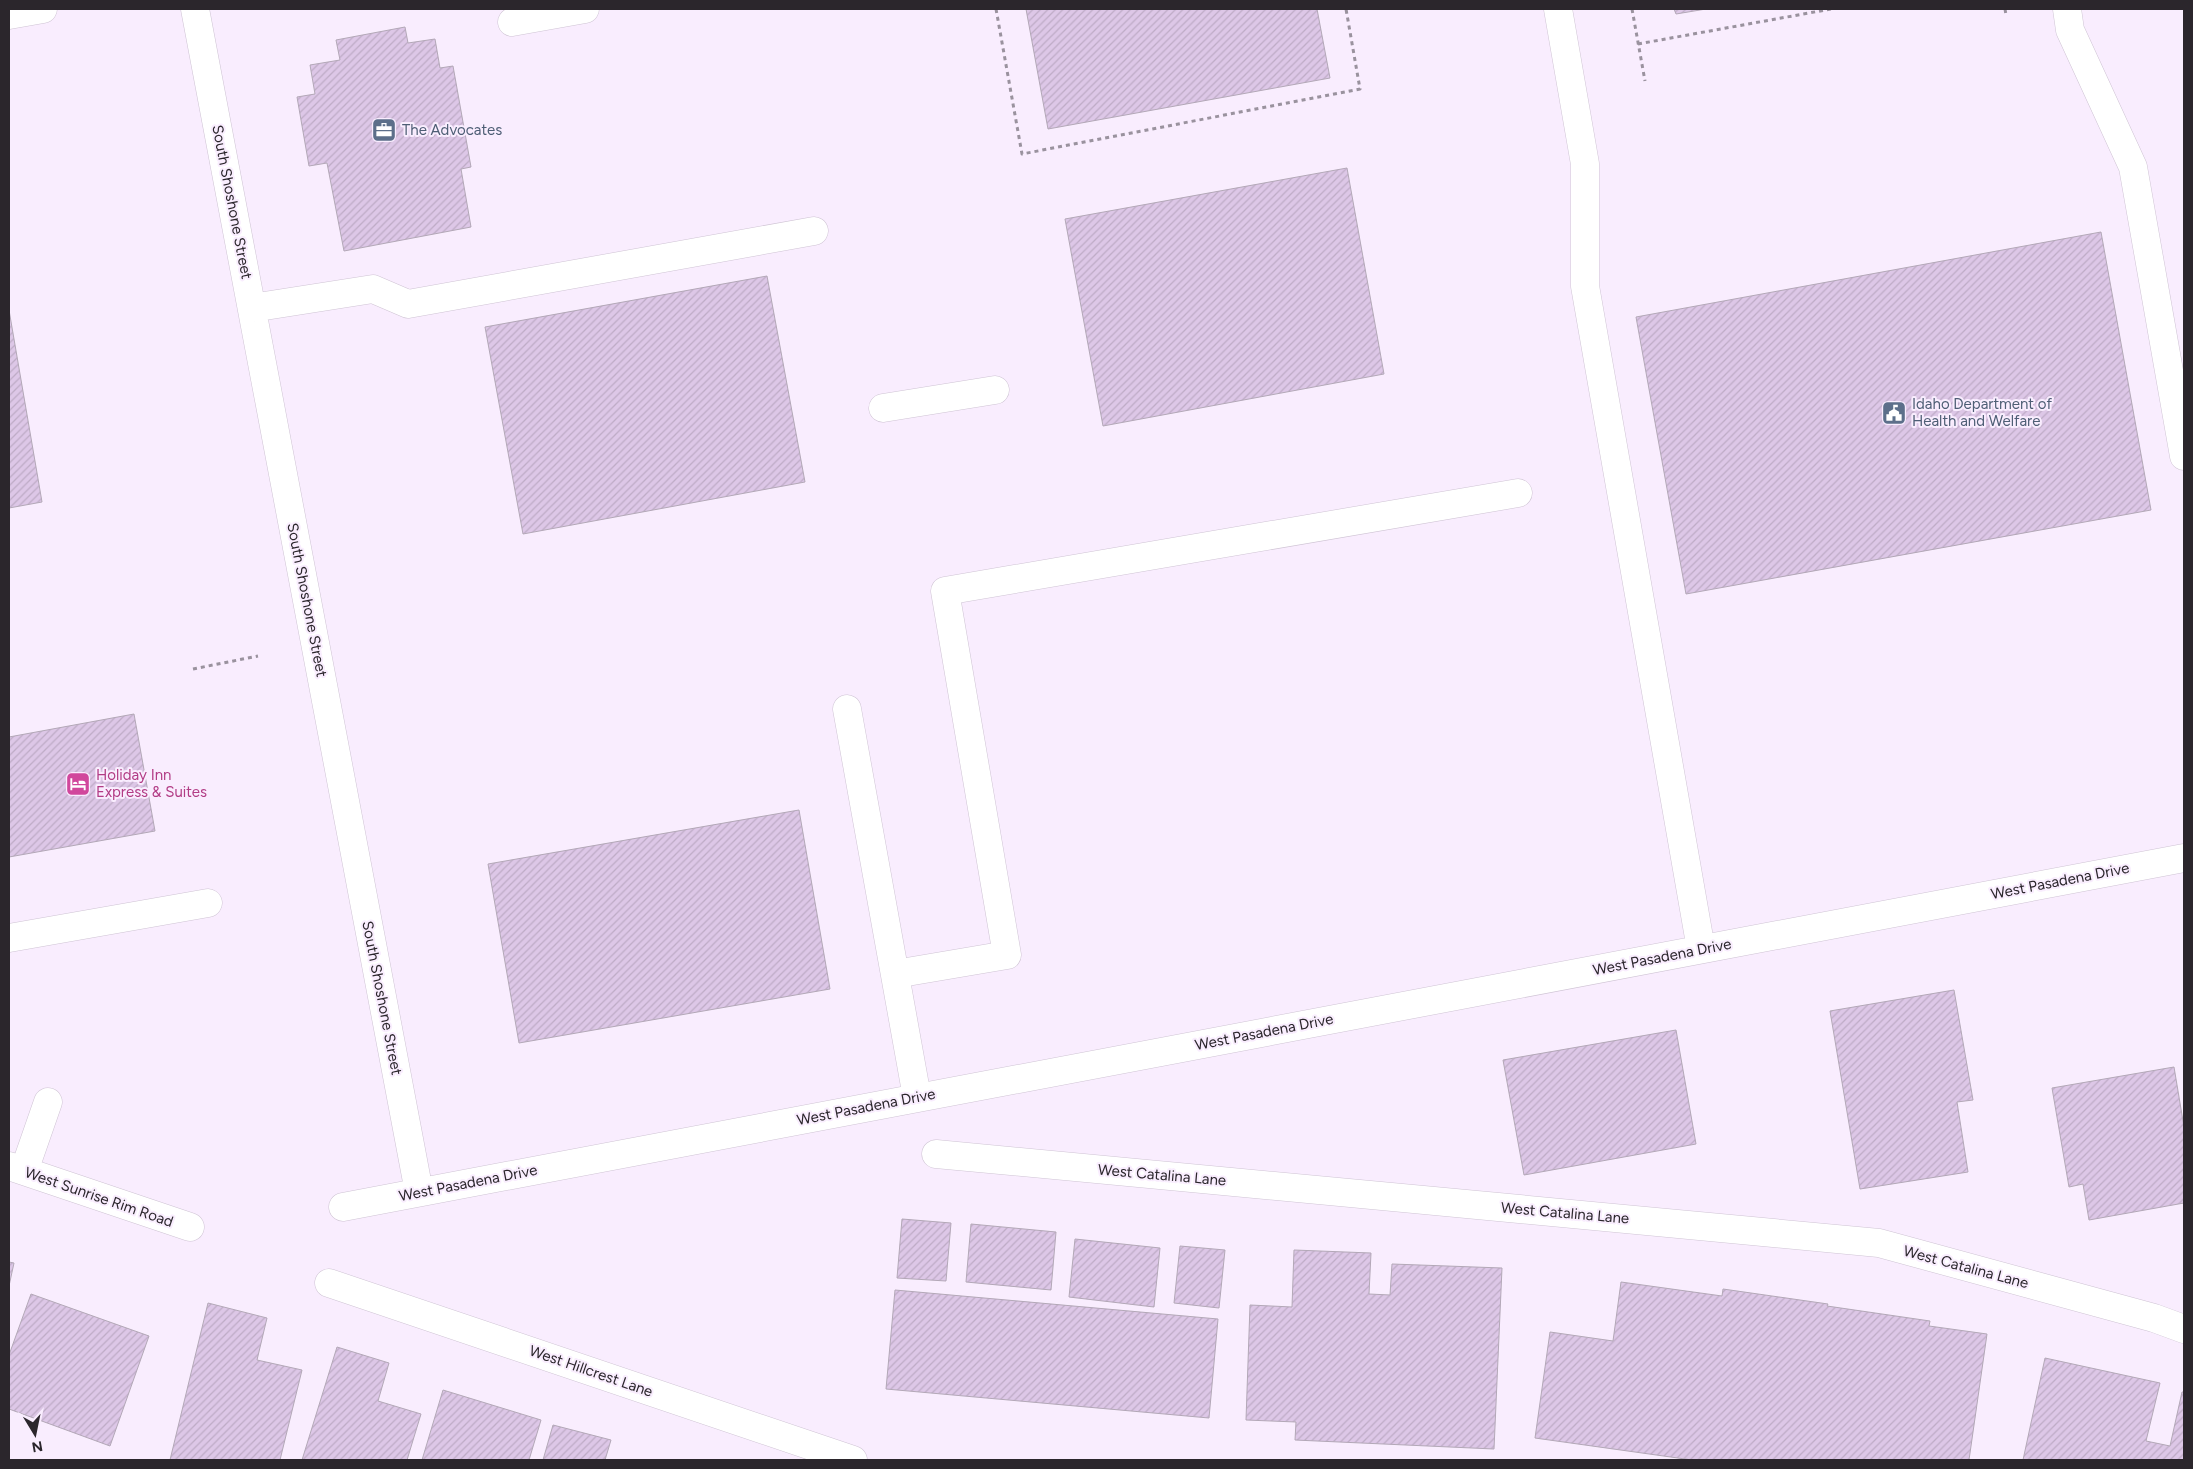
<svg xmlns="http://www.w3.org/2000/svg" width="2193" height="1469" font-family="Figtree,sans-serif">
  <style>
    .building { fill: url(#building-hatch); stroke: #b3a8b7 }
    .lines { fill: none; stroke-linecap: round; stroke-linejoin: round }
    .minor-casing { stroke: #cfc4d4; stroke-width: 29 }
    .path { stroke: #9a929e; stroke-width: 3; stroke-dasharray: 4 4; stroke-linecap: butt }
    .minor { stroke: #fff; stroke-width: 28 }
    .labels { text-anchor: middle; stroke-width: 4; stroke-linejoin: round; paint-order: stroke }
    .service-label { font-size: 15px; fill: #4e5e75; stroke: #f9edfe; text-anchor: start }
    .street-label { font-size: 15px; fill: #2b262c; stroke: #f9edfe }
    .hotel-label { font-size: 15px; fill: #b23c85; stroke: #f9edfe; text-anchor: start }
  </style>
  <defs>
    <pattern id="building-hatch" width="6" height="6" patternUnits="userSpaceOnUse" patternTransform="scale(1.25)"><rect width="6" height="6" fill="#ddc7e7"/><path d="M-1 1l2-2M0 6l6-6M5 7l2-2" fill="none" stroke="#beabc6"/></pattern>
  </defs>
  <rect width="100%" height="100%" fill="#f9edfe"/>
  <path class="building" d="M 1026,9 L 1317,9 L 1330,78 L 1048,129 Z
    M 1674,9 L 1706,9 L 1676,14 Z
    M 405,27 L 408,43 L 435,39 L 440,68 L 453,66 L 471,167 L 461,169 L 471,227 L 344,251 L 327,163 L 309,166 L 297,97 L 315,94 L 310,65 L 340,60 L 336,40 Z
    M 1347,168 L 1384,374 L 1103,426 L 1065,219 Z
    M 2101,232 L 2151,510 L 1686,594 L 1636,317 Z
    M 767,276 L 805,482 L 523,534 L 485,327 Z
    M 9,310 L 42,502 L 9,508 Z
    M 134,714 L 155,831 L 9,857 L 9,737 Z
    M 799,810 L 830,989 L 519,1043 L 488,864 Z
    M 1954,990 L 1973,1100 L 1957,1102 L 1968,1172 L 1860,1189 L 1830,1011 Z
    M 1676,1030 L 1696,1144 L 1524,1175 L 1503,1060 Z
    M 2174,1067 L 2184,1127 L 2184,1203 L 2089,1220 L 2083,1184 L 2069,1187 L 2052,1088 Z
    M 902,1219 L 951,1223 L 946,1281 L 897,1278 Z
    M 971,1224 L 1056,1232 L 1051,1290 L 966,1282 Z
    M 1075,1239 L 1160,1248 L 1154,1307 L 1069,1297 Z
    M 1180,1246 L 1225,1250 L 1219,1308 L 1174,1303 Z
    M 1294,1250 L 1371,1253 L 1369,1294 L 1390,1295 L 1392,1264 L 1502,1268 L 1494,1449 L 1295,1440 L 1296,1422 L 1246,1420 L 1250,1305 L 1292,1307 Z
    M 9,1262 L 14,1263 L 9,1286 Z
    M 1621,1282 L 1722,1296 L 1723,1289 L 1828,1304 L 1827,1306 L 1930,1321 L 1929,1326 L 1987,1334 L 1969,1460 L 1692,1460 L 1535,1438 L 1550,1332 L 1613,1341 Z
    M 895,1290 L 1218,1319 L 1209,1418 L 886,1389 Z
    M 31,1294 L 149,1336 L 110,1446 L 9,1409 L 9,1355 Z
    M 208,1303 L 267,1318 L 257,1360 L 302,1370 L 280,1460 L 170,1460 Z
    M 337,1347 L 389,1363 L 378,1401 L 421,1414 L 407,1460 L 302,1460 Z
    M 2045,1358 L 2160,1383 L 2146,1441 L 2170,1446 L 2182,1392 L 2184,1392 L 2184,1460 L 2023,1460 Z
    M 443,1390 L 541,1420 L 529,1460 L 422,1460 Z
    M 553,1425 L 611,1440 L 605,1460 L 543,1460 Z"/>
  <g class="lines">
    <defs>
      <path id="minor" d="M 195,9 L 419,1192
        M 1558,9 L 1585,164 L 1585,286 L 1701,949
        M 2067,9 L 2070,30 L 2133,167 L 2184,456
        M 9,15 L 43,9
        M 512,22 L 585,9
        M 252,308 L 373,289 L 408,304 L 814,231
        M 883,408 L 995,390
        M 847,709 L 917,1097
        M 9,938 L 208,903
        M 895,974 L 1007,955 L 945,591 L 1518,493
        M 936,1154 L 1879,1243 L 2154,1318 L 2184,1329
        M 9,1166 L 190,1227
        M 24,1171 L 48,1102
        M 343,1207 L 2184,858
        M 329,1283 L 853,1460"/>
    </defs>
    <use href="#minor" class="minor-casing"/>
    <path class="path" d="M 996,9 L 1022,154 L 1360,89 L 1346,9
      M 1632,9 L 1645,81
      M 2005,9 L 2006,15
      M 1638,44 L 1831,9
      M 193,669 L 258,656"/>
    <use href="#minor" class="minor"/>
  </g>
  <defs>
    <symbol id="office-square" viewBox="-11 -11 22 22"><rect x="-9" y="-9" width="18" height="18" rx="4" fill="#5c6f8a" stroke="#f9edfe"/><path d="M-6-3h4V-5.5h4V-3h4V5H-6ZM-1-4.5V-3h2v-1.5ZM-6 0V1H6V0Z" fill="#fff"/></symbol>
    <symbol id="civic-square" viewBox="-11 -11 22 22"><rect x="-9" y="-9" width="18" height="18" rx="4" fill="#5c6f8a" stroke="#f9edfe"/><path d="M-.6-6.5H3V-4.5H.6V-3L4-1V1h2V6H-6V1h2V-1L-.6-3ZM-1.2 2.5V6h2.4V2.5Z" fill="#fff"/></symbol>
    <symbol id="hotel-square" viewBox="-11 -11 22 22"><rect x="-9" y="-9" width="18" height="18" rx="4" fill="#d1479c" stroke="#f9edfe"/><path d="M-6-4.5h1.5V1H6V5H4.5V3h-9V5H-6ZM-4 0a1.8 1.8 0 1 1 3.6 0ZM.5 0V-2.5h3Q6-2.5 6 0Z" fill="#fff"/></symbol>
  </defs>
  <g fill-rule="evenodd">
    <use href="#office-square" x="370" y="116" width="28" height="28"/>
    <use href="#civic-square" x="1880" y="399" width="28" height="28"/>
    <use href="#hotel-square" x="64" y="770" width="28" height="28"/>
  </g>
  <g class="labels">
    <g class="service-label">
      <text x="402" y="135">The Advocates</text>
      <text x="1912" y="409">Idaho Department of<tspan x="1912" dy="17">Health and Welfare</tspan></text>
    </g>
    <g class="street-label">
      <text transform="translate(232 202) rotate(79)" y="5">South Shoshone Street</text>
      <text transform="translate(307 600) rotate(79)" y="5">South Shoshone Street</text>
      <text transform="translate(2060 881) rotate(-11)" y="5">West Pasadena Drive</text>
      <text transform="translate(1662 957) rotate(-11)" y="5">West Pasadena Drive</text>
      <text transform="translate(382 998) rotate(79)" y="5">South Shoshone Street</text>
      <text transform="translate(1264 1032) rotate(-11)" y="5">West Pasadena Drive</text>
      <text transform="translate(866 1107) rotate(-11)" y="5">West Pasadena Drive</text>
      <text transform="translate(1162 1175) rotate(5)" y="5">West Catalina Lane</text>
      <text transform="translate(468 1183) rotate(-11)" y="5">West Pasadena Drive</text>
      <text transform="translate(99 1197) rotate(19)" y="5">West Sunrise Rim Road</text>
      <text transform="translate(1565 1213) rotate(5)" y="5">West Catalina Lane</text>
      <text transform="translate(1966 1267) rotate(15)" y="5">West Catalina Lane</text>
      <text transform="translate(591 1371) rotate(19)" y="5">West Hillcrest Lane</text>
    </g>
    <g class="hotel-label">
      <text x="96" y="780">Holiday Inn<tspan x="96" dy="17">Express &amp; Suites</tspan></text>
    </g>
  </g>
  <rect width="2193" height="1469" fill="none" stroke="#2b262c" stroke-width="20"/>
  <g transform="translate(35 1434) rotate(170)" stroke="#f9edfe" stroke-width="4" paint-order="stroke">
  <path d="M0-4L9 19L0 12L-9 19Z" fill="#2b262c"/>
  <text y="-8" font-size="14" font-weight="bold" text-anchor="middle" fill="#2b262c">N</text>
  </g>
</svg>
